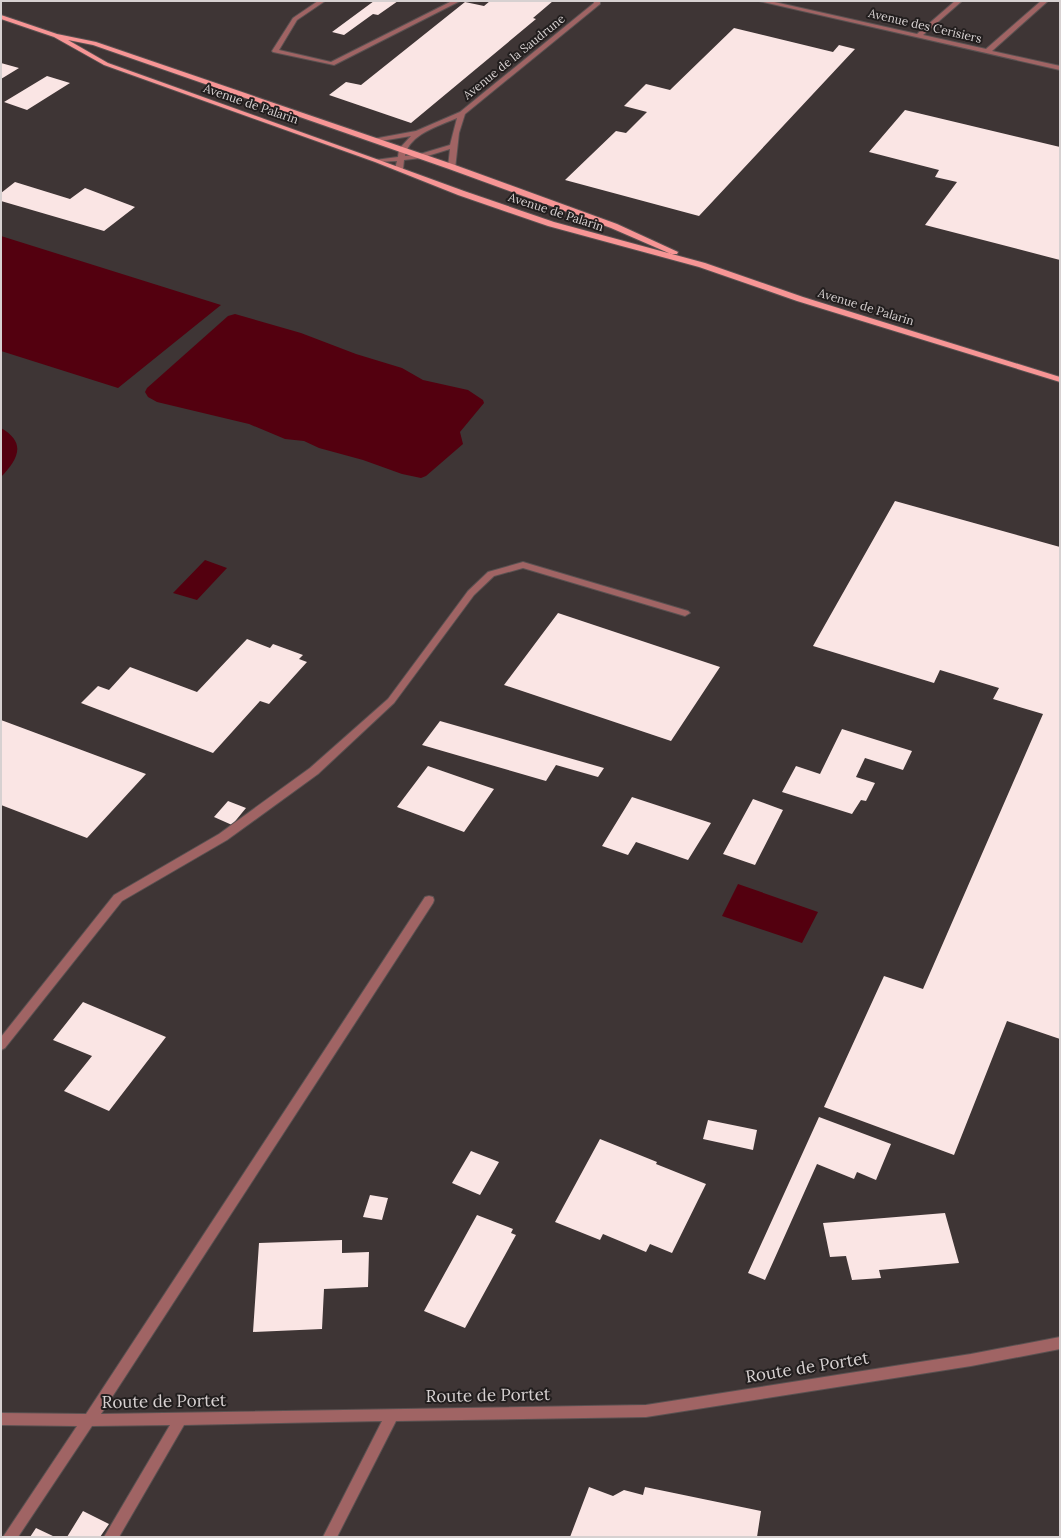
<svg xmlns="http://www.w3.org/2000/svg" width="1061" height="1538" font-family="Lora,serif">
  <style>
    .water { fill: #53000f }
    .building { fill: #fae5e4 }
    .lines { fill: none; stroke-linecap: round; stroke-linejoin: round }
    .minor-casing { stroke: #5a5151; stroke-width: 2 }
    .major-casing { stroke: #5a5151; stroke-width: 2 }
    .minor { fill: #a06464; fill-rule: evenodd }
    .major { fill: #f79595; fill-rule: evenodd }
    .labels { text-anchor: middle; stroke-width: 4; stroke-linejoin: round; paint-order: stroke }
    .far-street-label { font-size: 12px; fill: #d7d1d1; stroke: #221e1e }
    .near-street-label { font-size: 17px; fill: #d7d1d1; stroke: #221e1e }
  </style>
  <rect width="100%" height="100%" fill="#3e3535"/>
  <path class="water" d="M 1,236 L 221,305 L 118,388 L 1,351 Z
    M 235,314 L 301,333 L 356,354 L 402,368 L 423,380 L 468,390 L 483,400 L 484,403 L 460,432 L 463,444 L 426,476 L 421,478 L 402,474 L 363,460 L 319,448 L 304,441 L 285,439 L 249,424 L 157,402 L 148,397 L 145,392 L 147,388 L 228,316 Z
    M 1,428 C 27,443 18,459 1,477 Z
    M 205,560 L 227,568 L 197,600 L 173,593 Z
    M 738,884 L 818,912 L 802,943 L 722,916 Z"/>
  <path class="building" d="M 374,1 L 398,1 L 378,15 L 373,14 L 344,35 L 332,32 Z
    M 490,1 L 553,1 L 533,18 L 536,19 L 411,123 L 329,95 L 346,82 L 361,85 L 465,2 L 484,6 Z
    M 734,28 L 833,52 L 839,45 L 855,49 L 699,216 L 565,180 L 616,131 L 626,133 L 647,112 L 624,106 L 646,84 L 670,90 Z
    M 1,63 L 19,68 L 1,79 Z
    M 47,76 L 70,83 L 27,110 L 4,102 Z
    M 905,110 L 1060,147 L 1060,260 L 925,225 L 957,182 L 935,177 L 939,170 L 869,152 Z
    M 15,182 L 70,199 L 85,188 L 135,207 L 104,231 L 1,201 L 1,193 Z
    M 895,501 L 1060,547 L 1060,1039 L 1007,1021 L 954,1155 L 824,1107 L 884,976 L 923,989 L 1043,714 L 993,699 L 999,688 L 940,670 L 934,683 L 813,646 Z
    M 558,613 L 720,667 L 671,741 L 504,685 Z
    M 247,639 L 270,648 L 273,644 L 303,655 L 299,659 L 307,662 L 269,704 L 260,701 L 213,753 L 81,703 L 98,686 L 109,690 L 130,667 L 197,692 Z
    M 1,720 L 146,774 L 87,838 L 1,805 Z
    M 440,721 L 562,756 L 604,768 L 598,777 L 556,765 L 546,781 L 422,745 Z
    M 842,729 L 912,751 L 903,770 L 865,758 L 856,777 L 875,783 L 866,801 L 861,800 L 852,814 L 782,792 L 796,766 L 820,774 Z
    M 428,766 L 494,789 L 464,832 L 397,807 Z
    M 632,797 L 711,823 L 688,860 L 636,842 L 628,855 L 602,846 Z
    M 753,799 L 783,810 L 755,865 L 723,854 Z
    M 228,801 L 246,808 L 232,825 L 214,817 Z
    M 83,1002 L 166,1037 L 109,1111 L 64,1091 L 92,1056 L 53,1040 Z
    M 819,1117 L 891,1144 L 876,1180 L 857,1172 L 854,1179 L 817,1164 L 765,1280 L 748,1273 Z
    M 708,1120 L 757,1130 L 753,1150 L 703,1139 Z
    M 600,1139 L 657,1162 L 656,1164 L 706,1184 L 672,1253 L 650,1244 L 646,1252 L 603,1234 L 600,1240 L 555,1222 Z
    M 471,1151 L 499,1162 L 480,1195 L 452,1183 Z
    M 370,1195 L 388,1198 L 382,1220 L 363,1217 Z
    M 945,1213 L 959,1263 L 879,1270 L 881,1278 L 852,1280 L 846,1256 L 830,1257 L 823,1223 Z
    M 477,1215 L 513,1229 L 511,1233 L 516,1235 L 465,1328 L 424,1311 Z
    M 342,1240 L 342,1253 L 369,1252 L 368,1287 L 324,1289 L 322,1329 L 253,1332 L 259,1243 Z
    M 589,1487 L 613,1496 L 624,1490 L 643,1495 L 645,1487 L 761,1511 L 757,1537 L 570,1537 Z
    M 83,1511 L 109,1524 L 100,1537 L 67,1537 Z
    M 36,1528 L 55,1537 L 30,1537 Z"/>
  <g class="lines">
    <defs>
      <path id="minor" d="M 318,1 L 325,1 L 297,20 L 279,50 L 331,62 L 452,1 L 460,1 L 334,65 L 273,52 L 272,51 L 293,18 Z
        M 594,1 L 600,1 L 600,4 L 465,114 L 459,133 L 455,169 L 452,169 L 448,167 L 450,149 L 421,158 L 404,160 L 403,169 L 399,171 L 395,169 L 397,161 L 375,162 L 375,160 L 398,157 L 399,149 L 411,136 L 375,142 L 372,140 L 373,139 L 416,131 L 460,112 L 594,3 ZM 457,118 L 450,145 L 420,154 L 405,156 C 409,134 439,126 457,118 Z
        M 759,1 L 770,1 L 917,34 L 955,1 L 962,1 L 923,35 L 986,49 L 1041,1 L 1048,1 L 992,51 L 1060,66 L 1060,70 Z
        M 523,562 L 688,611 L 690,613 L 685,616 L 523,568 L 494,576 L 474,595 L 394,703 L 318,774 L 227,840 L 122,901 L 5,1048 L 1,1050 L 1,1037 L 114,895 L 219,834 L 310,768 L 388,699 L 468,591 L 488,572 Z
        M 429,896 L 433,897 L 434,900 L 433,903 L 101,1414 L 646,1405 L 971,1354 L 1060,1337 L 1060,1349 L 971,1366 L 646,1417 L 396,1421 L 337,1537 L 323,1537 L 382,1421 L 184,1425 L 119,1537 L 104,1537 L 170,1425 L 92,1426 L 18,1537 L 3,1537 L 77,1426 L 1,1425 L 1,1413 L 86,1414 L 425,897 Z"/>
      <path id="major" d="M 1,15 L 57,34 L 96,42 L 455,165 L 617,224 L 678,252 L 677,254 L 671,254 L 611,228 L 449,169 L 93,45 L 68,40 L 108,63 L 379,160 L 464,191 L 554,222 L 705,263 L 803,297 L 1060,377 L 1060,382 L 797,301 L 699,267 L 548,226 L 458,195 L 375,162 L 104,65 L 54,37 L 1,19 Z"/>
    </defs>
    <use href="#minor" class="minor-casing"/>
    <use href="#major" class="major-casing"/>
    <use href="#minor" class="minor"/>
    <use href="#major" class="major"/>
  </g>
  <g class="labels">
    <g class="far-street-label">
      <text transform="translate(925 26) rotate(13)" y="4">Avenue des Cerisiers</text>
      <text transform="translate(514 57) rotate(-39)" y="4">Avenue de la Saudrune</text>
      <text transform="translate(251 104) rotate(19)" y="4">Avenue de Palarin</text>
      <text transform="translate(556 212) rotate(18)" y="4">Avenue de Palarin</text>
      <text transform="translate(866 307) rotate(17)" y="4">Avenue de Palarin</text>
    </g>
    <g class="near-street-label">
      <text transform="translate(807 1367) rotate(-9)" y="6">Route de Portet</text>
      <text transform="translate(488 1395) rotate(-1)" y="6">Route de Portet</text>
      <text transform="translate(164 1401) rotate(-1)" y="6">Route de Portet</text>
    </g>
  </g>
  <rect width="1061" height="1538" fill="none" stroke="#d7d1d1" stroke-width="4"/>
</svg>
